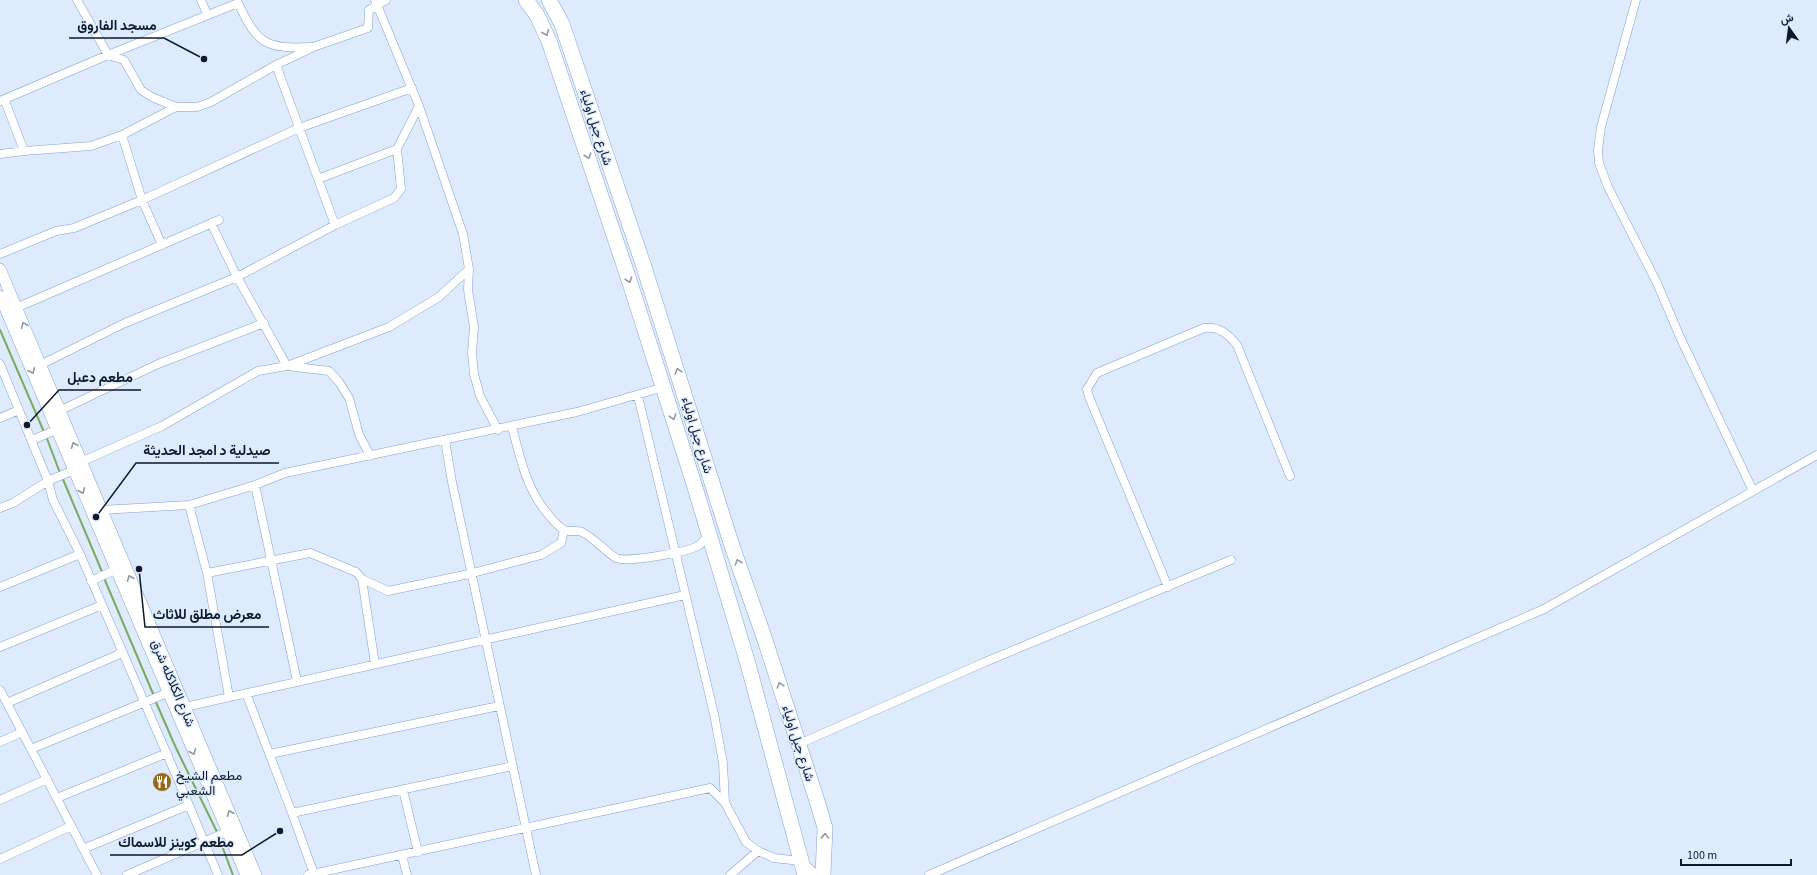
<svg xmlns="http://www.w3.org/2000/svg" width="1817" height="875" font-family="'Source Sans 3',Vazirmatn,sans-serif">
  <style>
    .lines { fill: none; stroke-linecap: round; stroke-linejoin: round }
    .stream { stroke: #7ca95f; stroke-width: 2 }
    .street-casing { stroke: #80a2cb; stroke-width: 9 }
    .secondary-casing { stroke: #80a2cb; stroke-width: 12 }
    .highway-casing { stroke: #80a2cb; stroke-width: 16 }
    .street { stroke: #fff; stroke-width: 8 }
    .secondary { stroke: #fff; stroke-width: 11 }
    .highway { stroke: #fff; stroke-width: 15 }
    .oneway { stroke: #93989f }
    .labels { text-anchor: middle; stroke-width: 3; stroke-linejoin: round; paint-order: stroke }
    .street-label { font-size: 13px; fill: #0e1a2a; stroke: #ddebfd }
    .poi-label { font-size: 13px; fill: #0e1a2a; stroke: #ddebfd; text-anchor: start }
    .leader { fill: none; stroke: #0e1a2a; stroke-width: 1.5 }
    .callout-dot { fill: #0e1a2a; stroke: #ddebfd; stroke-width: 1.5 }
    .callout-label { font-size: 14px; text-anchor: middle; font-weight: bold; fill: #0e1a2a; stroke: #ddebfd; stroke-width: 3; stroke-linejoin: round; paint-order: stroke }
  </style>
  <rect width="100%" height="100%" fill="#ddebfd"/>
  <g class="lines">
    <path class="stream" d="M 0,330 L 44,432
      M 46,436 L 60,473
      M 62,477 L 103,574
      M 104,578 L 154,696
      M 155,700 L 176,748 L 218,834
      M 219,838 L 233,875"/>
    <defs>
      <path id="street" d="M 77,0 L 108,55 L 124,60 L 141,90 L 152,97 L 176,107 L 197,107 L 211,102 L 276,65 L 316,46 L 368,28 L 369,10 L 386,0
        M 201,0 L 207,14
        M 375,0 L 419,106 L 463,234 L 469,269 L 468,290 L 474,327 L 472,353 L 474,374 L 480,396 L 498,430
        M 1636,0 L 1601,127 L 1598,150 L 1599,163 L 1608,187 L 1657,283 L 1680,337 L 1753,491
        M 276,65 L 335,225
        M 0,101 L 108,55 L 238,3 C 258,45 266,49 312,47
        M 5,101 L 24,151
        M 122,135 L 142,200 L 162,245
        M 0,154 L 24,151 L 91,146 L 122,135 L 176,107
        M 318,179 L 397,149 L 419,106
        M 211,223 L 237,277 L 287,366 L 329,371 L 339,382 L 349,398 L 359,434 L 370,456
        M 0,254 L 56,231 L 74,228 L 142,200 L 299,128 L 412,88
        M 16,308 L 219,220
        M 0,364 L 48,481 L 53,500 L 80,554 L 189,805 L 218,875
        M 40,365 L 125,323 L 237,277 L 335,225 L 394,198 L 401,189 L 397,149
        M 638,396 L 714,714 L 723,763 L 725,803
        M 59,411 L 158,364 L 264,323
        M 0,418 L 19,410
        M 512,427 C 520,457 526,488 547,513 C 551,518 559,527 564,530 C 570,532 577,530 582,532 C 594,538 607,553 616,558 C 626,563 690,552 699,545 C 703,543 706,537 708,534
        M 32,440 L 56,430
        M 445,440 L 452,482 L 536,875
        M 81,462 L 162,426 L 258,371 L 287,366 L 389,327 L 439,297 L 469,269
        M 255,485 L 297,681
        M 189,505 L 207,573 L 229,697
        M 0,508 L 13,503 L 48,481 L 74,470
        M 101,510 L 189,505 L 255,485 L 285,473 L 577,412 L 664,387
        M 207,573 L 310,553 L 356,572 L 362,579 L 375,664
        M 362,579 L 388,591 L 469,574 L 541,555 L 561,543 L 564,530
        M 91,581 L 115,570
        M 0,587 L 80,554
        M 1168,587 L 1089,397 L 1087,389 L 1097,373 L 1204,328 C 1219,326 1228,334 1237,345 L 1290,476
        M 0,647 L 102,605
        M 0,690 L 97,875
        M 246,693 L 292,813 L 513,766
        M 7,703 L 122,653
        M 185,707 L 685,595
        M 0,742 L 22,732
        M 799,744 L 985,662 L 1231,560
        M 31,749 L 167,693
        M 270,754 L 499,706
        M 403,790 L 418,852
        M 57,798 L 167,753
        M 0,800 L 47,779
        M 292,813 L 314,874
        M 83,849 L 189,805
        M 402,855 L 407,875
        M 0,859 L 71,826
        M 127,875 L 231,830
        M 308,875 L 710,788 L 725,803 L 746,842 L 758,851 L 774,858 L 801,861 L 817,875
        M 730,875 L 758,851
        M 929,875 L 1544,609 L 1817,455"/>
      <path id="secondary" d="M 0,269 L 256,875
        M 0,296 L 246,875"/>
      <path id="highway" d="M 526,0 L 537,15 L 549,41 L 630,283 L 694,484 L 748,664 L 805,875
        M 549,0 L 562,24 L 644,267 L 732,546 L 764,637 L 818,804 L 825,828 L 823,875"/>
    </defs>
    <use href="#street" class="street-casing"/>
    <use href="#secondary" class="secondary-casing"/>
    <use href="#highway" class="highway-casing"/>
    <use href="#street" class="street"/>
    <use href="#secondary" class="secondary"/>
    <use href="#highway" class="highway"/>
  </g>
  <defs><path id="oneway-chevron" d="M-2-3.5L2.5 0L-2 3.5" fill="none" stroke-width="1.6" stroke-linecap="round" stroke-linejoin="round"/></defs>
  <g class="oneway">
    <use href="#oneway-chevron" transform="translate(546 33) rotate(68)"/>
    <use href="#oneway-chevron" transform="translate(588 156) rotate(71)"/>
    <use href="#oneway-chevron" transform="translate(629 280) rotate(71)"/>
    <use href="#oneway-chevron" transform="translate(24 325) rotate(-112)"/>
    <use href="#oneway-chevron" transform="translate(32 371) rotate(67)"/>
    <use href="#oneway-chevron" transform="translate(678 371) rotate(-107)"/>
    <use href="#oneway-chevron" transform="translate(673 417) rotate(73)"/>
    <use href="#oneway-chevron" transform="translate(74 445) rotate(-113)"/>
    <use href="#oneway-chevron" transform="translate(82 491) rotate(67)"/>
    <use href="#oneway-chevron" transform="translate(738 562) rotate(-109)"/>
    <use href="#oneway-chevron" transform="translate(130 578) rotate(-113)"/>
    <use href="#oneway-chevron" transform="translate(780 685) rotate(-108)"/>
    <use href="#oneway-chevron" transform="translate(193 752) rotate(67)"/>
    <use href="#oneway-chevron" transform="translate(230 813) rotate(-113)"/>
    <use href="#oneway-chevron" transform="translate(825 836) rotate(-88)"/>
  </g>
  <defs>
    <symbol id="restaurant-disc" viewBox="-11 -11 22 22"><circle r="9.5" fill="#986819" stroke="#ddebfd"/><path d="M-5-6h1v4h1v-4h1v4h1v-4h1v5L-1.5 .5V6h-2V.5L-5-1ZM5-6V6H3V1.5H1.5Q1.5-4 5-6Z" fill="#fff"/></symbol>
  </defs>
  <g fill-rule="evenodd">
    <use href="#restaurant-disc" x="151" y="771" width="22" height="22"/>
  </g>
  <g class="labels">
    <g class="street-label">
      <text transform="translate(597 127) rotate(72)" y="5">شارع جبل اولياء</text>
      <text transform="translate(698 435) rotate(73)" y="5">شارع جبل اولياء</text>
      <text transform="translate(174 683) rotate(67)" y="5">شارع الكلاكله شرق</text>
      <text transform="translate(799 743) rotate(72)" y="5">شارع جبل اولياء</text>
    </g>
    <g class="poi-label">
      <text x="176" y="780">مطعم الشيخ<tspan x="176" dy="15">الشعبي</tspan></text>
    </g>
  </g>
  <path class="leader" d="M204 59L164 38H69M27 425L59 390H141M96 517L136 463H279M139 569L145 627H269M280 831L242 855H110"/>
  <g class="callout-dot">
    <circle cx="204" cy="59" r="4"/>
    <circle cx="27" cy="425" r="4"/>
    <circle cx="96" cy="517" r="4"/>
    <circle cx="139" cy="569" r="4"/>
    <circle cx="280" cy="831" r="4"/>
  </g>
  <g class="callout-label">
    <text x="117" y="30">مسجد الفاروق</text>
    <text x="100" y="382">مطعم دعبل</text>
    <text x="207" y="455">صيدلية د امجد الحديثة</text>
    <text x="207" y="619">معرض مطلق للاثاث</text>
    <text x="176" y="847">مطعم كوينز للاسماك</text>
  </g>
  <g transform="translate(1789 28) rotate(346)" stroke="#ddebfd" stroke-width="3" paint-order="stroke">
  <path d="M0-3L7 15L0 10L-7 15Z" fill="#0e1a2a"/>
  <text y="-6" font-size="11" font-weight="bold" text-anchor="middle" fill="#0e1a2a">ش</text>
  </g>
  <path d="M1681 859v6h110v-6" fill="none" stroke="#0e1a2a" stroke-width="2"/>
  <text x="1687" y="859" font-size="12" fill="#0e1a2a" stroke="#ddebfd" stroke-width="3" paint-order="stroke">100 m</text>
</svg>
